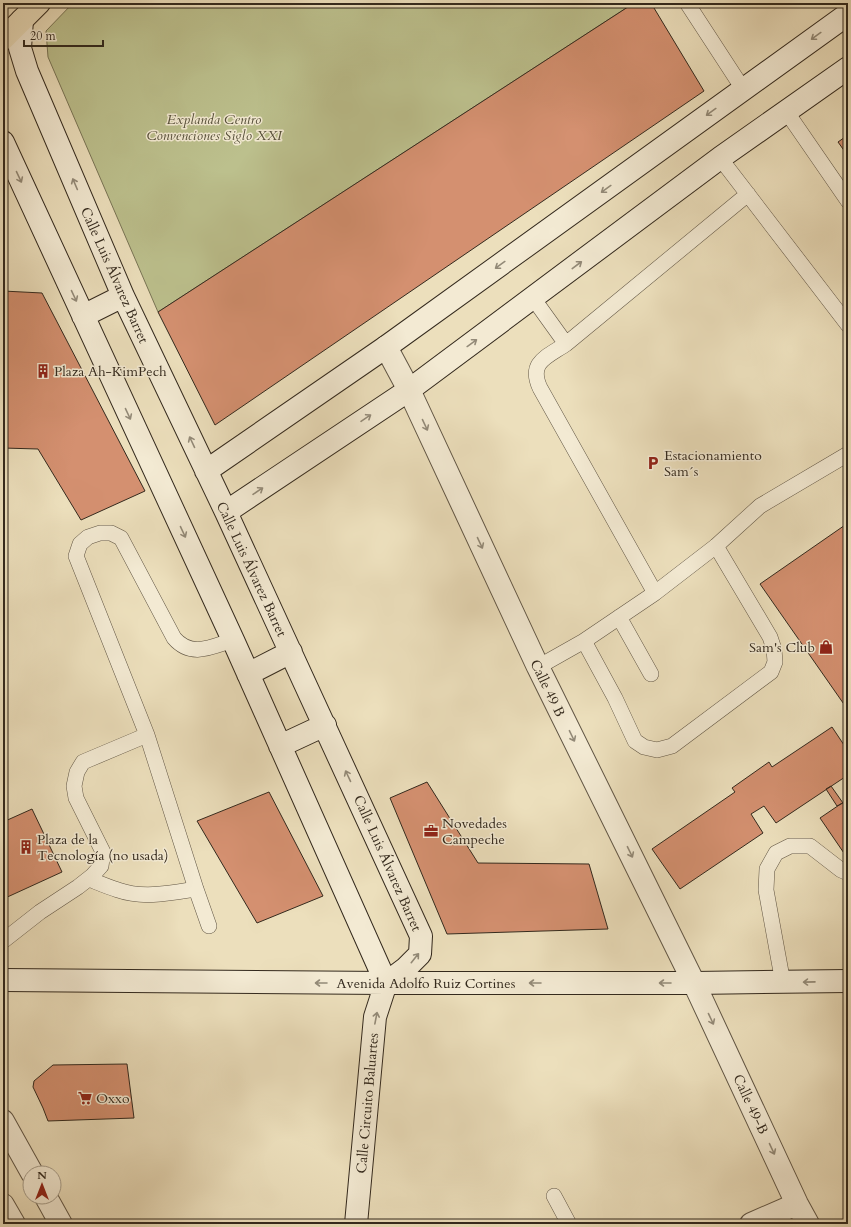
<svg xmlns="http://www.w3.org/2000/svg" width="851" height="1227" font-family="Cardo,serif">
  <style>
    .green { fill: #bcc08d; stroke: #787455 }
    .building { fill: #d49070; stroke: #33291d }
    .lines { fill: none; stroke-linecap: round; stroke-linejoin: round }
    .service-casing { stroke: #615645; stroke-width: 16 }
    .minor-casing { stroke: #615645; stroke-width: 24 }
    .secondary-casing { stroke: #33291d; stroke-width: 24 }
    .primary-casing { stroke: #33291d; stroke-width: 24 }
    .service { stroke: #f3ead3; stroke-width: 15 }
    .minor { stroke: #f3ead3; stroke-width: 22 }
    .secondary { stroke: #f3ead3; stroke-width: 22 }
    .primary { stroke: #ecdfbc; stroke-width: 22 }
    .oneway { stroke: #938a78 }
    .labels { text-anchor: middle; stroke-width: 3; stroke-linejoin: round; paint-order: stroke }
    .park-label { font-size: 14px; font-style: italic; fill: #554f39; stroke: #f3ead3 }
    .street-label { font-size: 14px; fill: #33291d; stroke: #f3ead3 }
    .poi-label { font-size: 14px; fill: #33291d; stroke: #f3ead3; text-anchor: start }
  </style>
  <rect width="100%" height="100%" fill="#ecdfbc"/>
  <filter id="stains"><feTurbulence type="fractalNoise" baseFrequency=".005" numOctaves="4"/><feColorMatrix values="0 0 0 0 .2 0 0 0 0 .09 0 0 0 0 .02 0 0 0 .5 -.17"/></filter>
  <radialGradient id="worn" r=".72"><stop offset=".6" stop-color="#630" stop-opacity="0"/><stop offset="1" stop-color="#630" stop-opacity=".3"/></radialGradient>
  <path class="green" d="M 73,3 L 634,3 L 158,312 L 48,57 L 46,31 Z"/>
  <path class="building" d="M 634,3 L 651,3 L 704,91 L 215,425 L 158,312 Z
    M 848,135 L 848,156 L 838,142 Z
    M 3,291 L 42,293 L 145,491 L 81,520 L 38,449 L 3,448 Z
    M 848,523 L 848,710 L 760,584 Z
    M 832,727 L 848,751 L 848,775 L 776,823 L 764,806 L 751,814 L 763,833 L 680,889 L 652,849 L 735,792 L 732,788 L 769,762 L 772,767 Z
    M 427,782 L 478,863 L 589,864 L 608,929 L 447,934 L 390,798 Z
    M 831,786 L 843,803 L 837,806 L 826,789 Z
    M 269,792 L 323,896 L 257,923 L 197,821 Z
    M 848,799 L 848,859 L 820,818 Z
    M 32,809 L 62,872 L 3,899 L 3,822 Z
    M 127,1064 L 134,1118 L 48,1121 L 43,1108 L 33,1087 L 34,1081 L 53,1065 Z"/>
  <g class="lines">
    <defs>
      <path id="service" d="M 687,3 L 743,89
        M 786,111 L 848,201
        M 720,158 L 848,325
        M 533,298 L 566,344
        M 655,593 L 540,388 C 528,362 547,357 566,344 L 748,194
        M 619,617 L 651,674
        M 584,641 L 615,698 L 635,741 L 644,747 L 657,750 L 672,746 L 771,672 L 775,662 L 774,649 L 770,637 L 716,546
        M 538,667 L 584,641 L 655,593 L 716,546 L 760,506 L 848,454
        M 147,735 L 196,889 L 209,926
        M 89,879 C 99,883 108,887 118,890 C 143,899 171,893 196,889
        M 3,941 L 40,912 L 78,887 L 92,876 L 101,866 L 103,852 L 76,798 L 74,786 L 77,772 L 83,762 L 147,735 L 76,556 L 80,544 L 88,537 L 100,533 L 111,533 L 121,538 L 174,638 C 191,658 211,647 233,640
        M 783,983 L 766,890 L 767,869 L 776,853 L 790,846 L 810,846 L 841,870 L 848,873
        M 554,1196 L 569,1224"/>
      <path id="minor" d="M 386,347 L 409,390 L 538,667 L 694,983 L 797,1204 L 808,1224
        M 3,1121 L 32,1173
        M 46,1197 L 61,1224
        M 3,1205 L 14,1224
        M 751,1224 L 797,1204"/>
      <path id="secondary" d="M 22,20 L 20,48 L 27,71 L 123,296 L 226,512 L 421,936 L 420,954 L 406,968 L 386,983
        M 3,142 L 233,640 L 386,983
        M 83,316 L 123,296
        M 206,471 L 386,347 L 848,14
        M 226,512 L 409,390 L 720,158 L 848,68
        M 248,674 L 291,652
        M 280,746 L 325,725
        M 3,980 L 386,983 L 694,983 L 848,981
        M 356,1224 L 375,1017 L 386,983"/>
      <path id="primary" d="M 3,39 L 39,3"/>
    </defs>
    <use href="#service" class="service-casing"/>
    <use href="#minor" class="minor-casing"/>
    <use href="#secondary" class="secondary-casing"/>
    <use href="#primary" class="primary-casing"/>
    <use href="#service" class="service"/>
    <use href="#minor" class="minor"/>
    <use href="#secondary" class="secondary"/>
    <use href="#primary" class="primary"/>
  </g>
  <defs><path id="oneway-shaft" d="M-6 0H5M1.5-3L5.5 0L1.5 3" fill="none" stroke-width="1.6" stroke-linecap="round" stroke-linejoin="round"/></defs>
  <g class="oneway">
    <use href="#oneway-shaft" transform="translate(816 36) rotate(144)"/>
    <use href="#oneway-shaft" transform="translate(711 112) rotate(144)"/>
    <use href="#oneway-shaft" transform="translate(19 177) rotate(65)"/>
    <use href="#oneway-shaft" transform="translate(75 184) rotate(-113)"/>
    <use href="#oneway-shaft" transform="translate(606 189) rotate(144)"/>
    <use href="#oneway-shaft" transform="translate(500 265) rotate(144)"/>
    <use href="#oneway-shaft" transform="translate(577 265) rotate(-37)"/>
    <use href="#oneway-shaft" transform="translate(74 296) rotate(65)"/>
    <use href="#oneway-shaft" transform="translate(472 343) rotate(-36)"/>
    <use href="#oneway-shaft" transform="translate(128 414) rotate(65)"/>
    <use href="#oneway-shaft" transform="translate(366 418) rotate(-34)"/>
    <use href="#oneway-shaft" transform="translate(425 425) rotate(65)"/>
    <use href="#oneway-shaft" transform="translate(192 442) rotate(-115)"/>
    <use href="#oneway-shaft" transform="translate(258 491) rotate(-34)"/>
    <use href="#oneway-shaft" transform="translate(183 532) rotate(65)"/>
    <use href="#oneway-shaft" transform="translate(480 543) rotate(65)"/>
    <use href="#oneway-shaft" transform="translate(572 736) rotate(64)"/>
    <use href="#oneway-shaft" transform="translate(348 776) rotate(-115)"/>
    <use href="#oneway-shaft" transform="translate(630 852) rotate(64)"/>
    <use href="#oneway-shaft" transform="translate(415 958) rotate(-51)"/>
    <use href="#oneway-shaft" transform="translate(809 982) rotate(179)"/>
    <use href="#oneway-shaft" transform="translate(321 983) rotate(-180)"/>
    <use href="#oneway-shaft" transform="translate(535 983) rotate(180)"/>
    <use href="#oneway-shaft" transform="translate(665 983) rotate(180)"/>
    <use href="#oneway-shaft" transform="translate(376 1018) rotate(-79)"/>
    <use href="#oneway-shaft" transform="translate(711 1019) rotate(65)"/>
    <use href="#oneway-shaft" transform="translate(772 1149) rotate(65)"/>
  </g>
  <defs>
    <symbol id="building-bare" viewBox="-9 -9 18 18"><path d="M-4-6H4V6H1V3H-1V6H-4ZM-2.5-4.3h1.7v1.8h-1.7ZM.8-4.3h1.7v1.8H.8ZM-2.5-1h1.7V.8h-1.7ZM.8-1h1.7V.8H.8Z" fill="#8f2418" stroke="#f3ead3" stroke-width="2.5" paint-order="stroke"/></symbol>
    <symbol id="parking-bare" viewBox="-9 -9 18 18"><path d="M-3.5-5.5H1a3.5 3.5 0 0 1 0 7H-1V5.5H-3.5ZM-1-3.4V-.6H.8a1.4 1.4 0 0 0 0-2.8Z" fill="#8f2418" stroke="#f3ead3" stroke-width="2.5" paint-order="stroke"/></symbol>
    <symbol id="shop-bare" viewBox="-9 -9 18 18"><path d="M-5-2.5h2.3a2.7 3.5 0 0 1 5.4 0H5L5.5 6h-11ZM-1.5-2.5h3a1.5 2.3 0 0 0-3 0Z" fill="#8f2418" stroke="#f3ead3" stroke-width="2.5" paint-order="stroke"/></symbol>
    <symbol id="office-bare" viewBox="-9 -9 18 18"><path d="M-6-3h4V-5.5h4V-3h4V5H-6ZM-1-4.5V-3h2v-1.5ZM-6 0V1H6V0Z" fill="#8f2418" stroke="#f3ead3" stroke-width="2.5" paint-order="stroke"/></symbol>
    <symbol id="supermarket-bare" viewBox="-9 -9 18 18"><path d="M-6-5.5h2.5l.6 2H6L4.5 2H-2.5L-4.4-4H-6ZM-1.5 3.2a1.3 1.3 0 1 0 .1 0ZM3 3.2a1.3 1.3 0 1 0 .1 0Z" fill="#8f2418" stroke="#f3ead3" stroke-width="2.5" paint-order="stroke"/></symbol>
  </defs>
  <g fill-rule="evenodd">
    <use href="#building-bare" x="33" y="361" width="20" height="20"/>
    <use href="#parking-bare" x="643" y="453" width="20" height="20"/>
    <use href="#shop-bare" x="816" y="637" width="20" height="20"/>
    <use href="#office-bare" x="421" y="821" width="20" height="20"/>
    <use href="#building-bare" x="16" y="837" width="20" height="20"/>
    <use href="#supermarket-bare" x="75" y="1088" width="20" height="20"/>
  </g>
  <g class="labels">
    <g class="park-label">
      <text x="214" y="124">Explanda Centro<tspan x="214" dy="16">Convenciones Siglo XXI</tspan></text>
    </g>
    <g class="street-label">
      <text transform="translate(115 275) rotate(66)" y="5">Calle Luis Álvarez Barret</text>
      <text transform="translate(252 569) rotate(65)" y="5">Calle Luis Álvarez Barret</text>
      <text transform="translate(548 688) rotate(64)" y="5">Calle 49 B</text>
      <text transform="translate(388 863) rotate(66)" y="5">Calle Luis Álvarez Barret</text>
      <text x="426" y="988">Avenida Adolfo Ruiz Cortines</text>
      <text transform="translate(367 1103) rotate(-85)" y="5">Calle Circuito Baluartes</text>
      <text transform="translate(751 1104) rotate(65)" y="5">Calle 49-B</text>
    </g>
    <g class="poi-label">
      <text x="54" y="376">Plaza Ah-KimPech</text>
      <text x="664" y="460">Estacionamiento<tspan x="664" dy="16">Sam´s</tspan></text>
      <text x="815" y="652" text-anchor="end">Sam's Club</text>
      <text x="442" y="828">Novedades<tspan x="442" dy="16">Campeche</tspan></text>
      <text x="37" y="844">Plaza de la<tspan x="37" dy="16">Tecnología (no usada)</tspan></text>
      <text x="96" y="1103">Oxxo</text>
    </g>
  </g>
  <rect width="851" height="1227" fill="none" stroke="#ecdfbc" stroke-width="16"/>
  <rect x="4" y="4" width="843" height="1219" fill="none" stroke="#33291d" stroke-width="2"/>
  <rect x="8" y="8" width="835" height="1211" fill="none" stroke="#33291d"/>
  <g transform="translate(42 1185)"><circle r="19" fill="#f3ead3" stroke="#a69d8a"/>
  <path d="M0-3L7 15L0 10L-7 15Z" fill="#8f2418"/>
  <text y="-6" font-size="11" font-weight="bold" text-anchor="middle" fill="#33291d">N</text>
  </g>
  <path d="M24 40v6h79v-6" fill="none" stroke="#33291d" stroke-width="2"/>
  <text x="30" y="40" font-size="12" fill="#33291d" stroke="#f3ead3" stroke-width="3" paint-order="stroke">20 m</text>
  <rect width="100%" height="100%" filter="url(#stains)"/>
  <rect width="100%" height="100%" fill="url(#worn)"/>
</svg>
